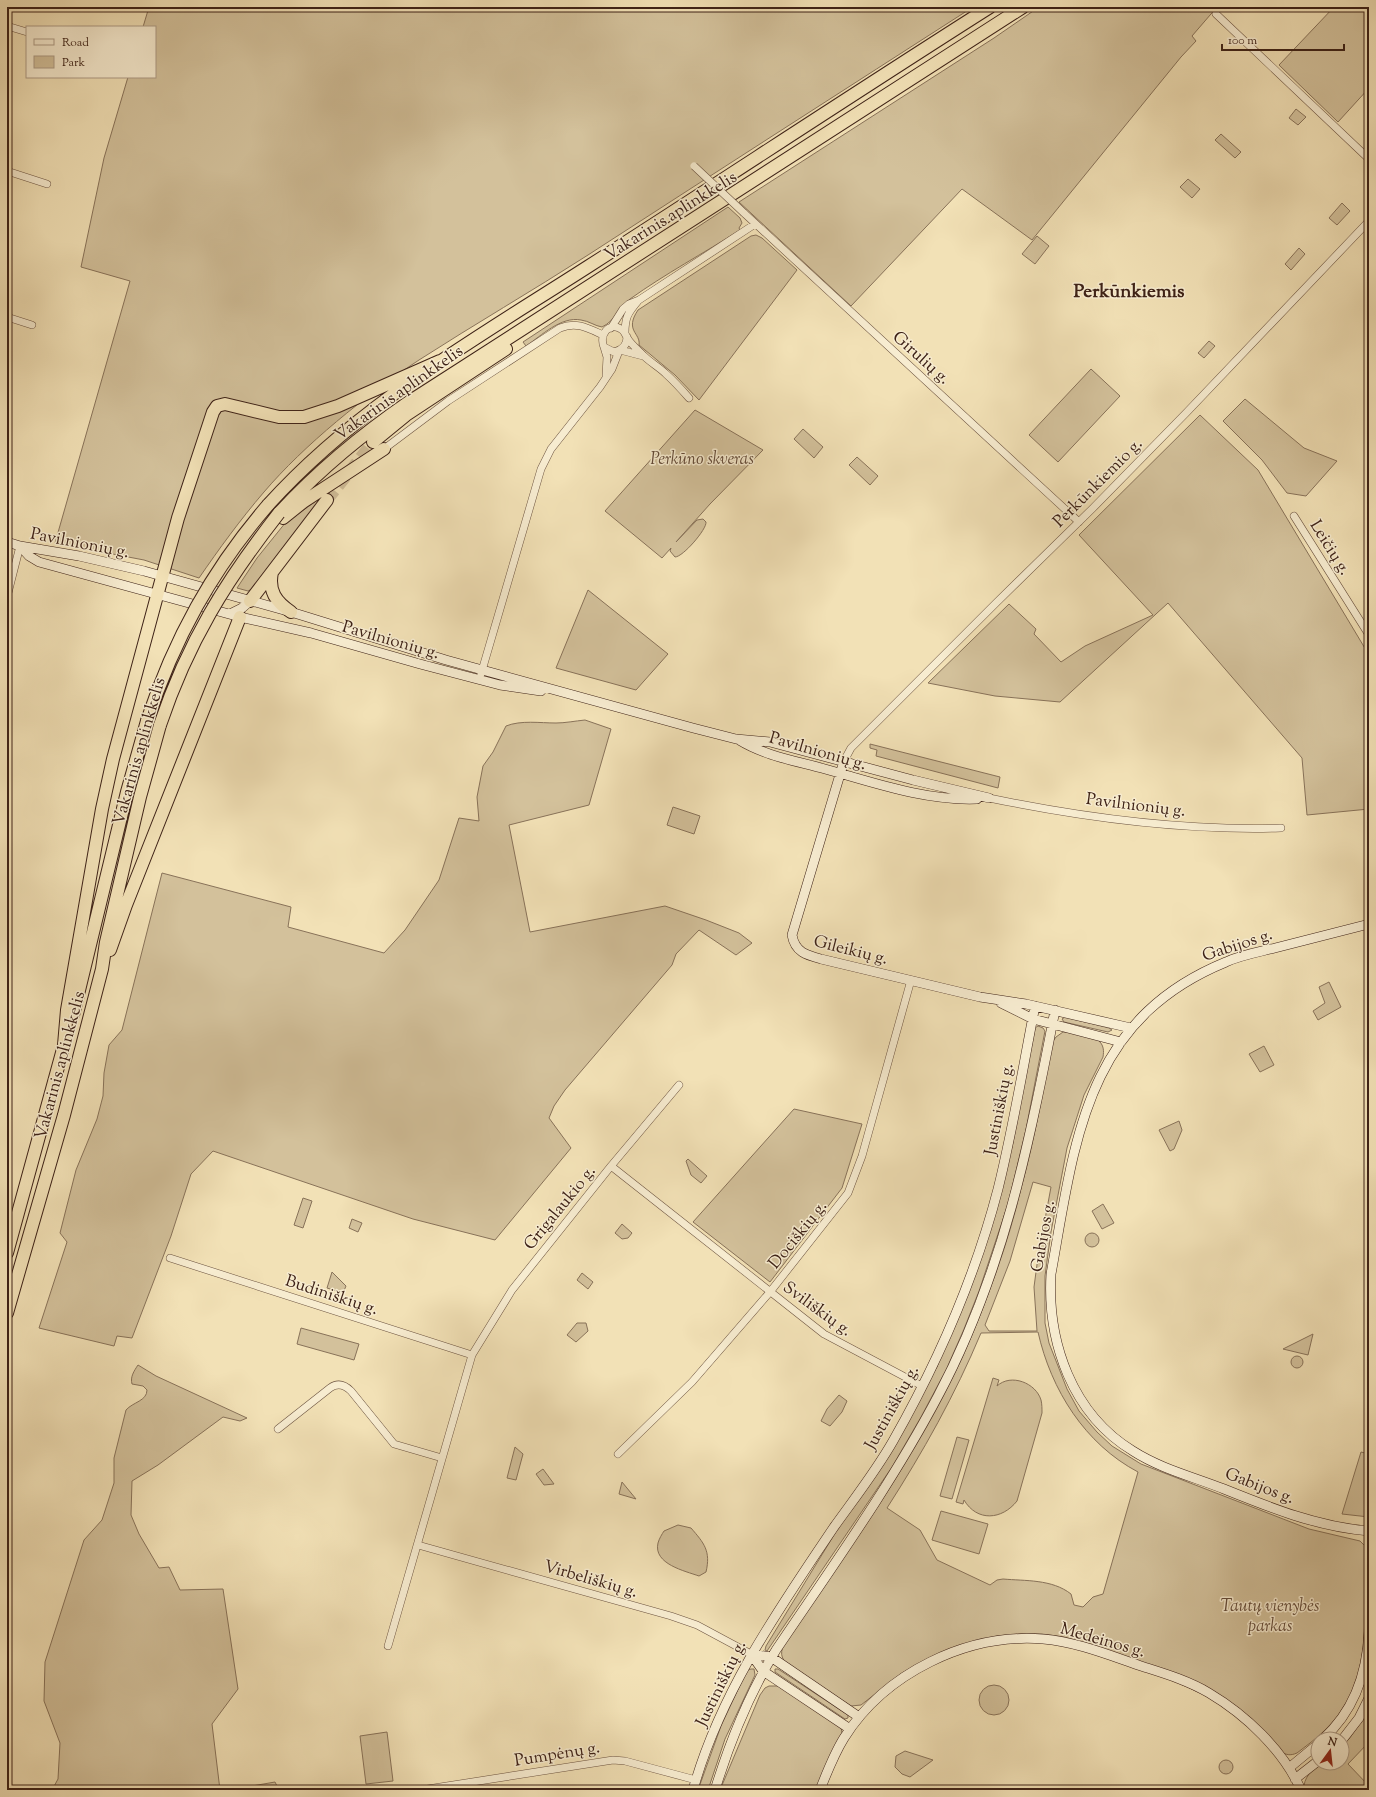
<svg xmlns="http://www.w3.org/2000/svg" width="1376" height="1797" viewBox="0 0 1376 1797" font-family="'Sorts Mill Goudy',serif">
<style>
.green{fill:#d3c19b;stroke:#887259;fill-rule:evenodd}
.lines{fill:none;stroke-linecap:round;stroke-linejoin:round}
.highway-tunnel{stroke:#cebb96;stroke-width:12;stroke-dasharray:12 6;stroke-linecap:butt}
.street-casing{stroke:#6b523f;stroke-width:8}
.secondary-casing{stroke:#3e2217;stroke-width:10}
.highway-casing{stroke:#3e2217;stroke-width:14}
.street{stroke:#f7ecd0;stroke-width:7}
.secondary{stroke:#f7ecd0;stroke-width:9}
.highway{stroke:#f2e1b6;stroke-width:12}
.street-bridge-casing{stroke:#6b523f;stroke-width:8;stroke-linecap:butt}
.highway-bridge-casing{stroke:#3e2217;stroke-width:14;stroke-linecap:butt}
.street-bridge{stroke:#f7ecd0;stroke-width:7}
.highway-bridge{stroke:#f2e1b6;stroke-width:12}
.labels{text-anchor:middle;stroke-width:3;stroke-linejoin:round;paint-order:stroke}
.street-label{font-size:17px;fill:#3e2217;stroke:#f7ecd0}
.park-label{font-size:17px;font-style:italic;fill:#634a38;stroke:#f7ecd0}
.quarter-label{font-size:19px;font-weight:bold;fill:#3e2217;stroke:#f7ecd0}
</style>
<rect width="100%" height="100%" fill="#f2e1b6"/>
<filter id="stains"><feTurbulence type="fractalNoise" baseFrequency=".005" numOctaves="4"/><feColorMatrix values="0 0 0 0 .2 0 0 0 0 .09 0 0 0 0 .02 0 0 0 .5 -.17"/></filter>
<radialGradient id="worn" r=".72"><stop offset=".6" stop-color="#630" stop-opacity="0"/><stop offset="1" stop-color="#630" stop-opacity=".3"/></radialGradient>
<!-- green -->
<path class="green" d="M149,7H973C844,90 716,172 588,255C532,291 475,324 419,360C366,395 304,445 264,492C240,520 219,549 199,578L144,560L55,543L130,281L81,267L104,158L128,77H155V27H143Z
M1039,7H1217L1192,36L1196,41L1181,57L1032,240L962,189L851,306L739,202L994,38Z
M1334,7H1369V88L1338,122L1279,65Z
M1296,109L1306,117L1298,125L1289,118Z
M1221,134L1241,152L1235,158L1215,140Z
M1188,179L1200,189L1192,198L1180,187Z
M1342,203L1350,211L1337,225L1329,218Z
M728,207L740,218L742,223L739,228L740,230C704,253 665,274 630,299C619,307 615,321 602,327C595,326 589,321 581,320C561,316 541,336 526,346L523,342Z
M756,235L762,238L797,270L699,400L675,375L639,345C641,333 624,331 638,310L751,236Z
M1037,236L1049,246L1035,264L1022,254Z
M1299,248L1305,254L1291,270L1285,264Z
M1209,341L1215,346L1204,358L1198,353Z
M1091,369L1120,396L1058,462L1029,435Z
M1245,399L1304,448L1337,461L1306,496L1287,493L1262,460L1223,421Z
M695,410L763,450L710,504L676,542L697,520L703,519L706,522C707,529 683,557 675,557L670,551L671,548L662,558L605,511Z
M1200,415L1258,470L1369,655V809L1307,815L1302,758L1168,603L1060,702L995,696L928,683L1009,604L1036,629L1034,634L1061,662L1085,646L1153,615L1079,535Z
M803,429L823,447L814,458L794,439Z
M857,457L878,476L870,485L849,465Z
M322,497L254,588L248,591L237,588L257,558L286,522Z
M588,590L668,654L636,690L556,668Z
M585,720L611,729L589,805L509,825L530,932L665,906L706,920L739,933L752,943L736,955L699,930L676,954L672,965L565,1090L554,1106L549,1118L571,1148L495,1240L413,1219L213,1151L191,1174L171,1236L132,1338L117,1336L114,1346L39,1328L67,1242L60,1233L76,1170L97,1119L103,1096L104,1073L109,1045L122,1030L162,873L291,907L288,927L384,953L405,930L439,880L459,818L479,821L477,797L483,766L493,752L506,726C521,720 540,723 556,723C565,723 575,721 585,720Z
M870,744L1000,777L998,788L876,756L877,750L870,748Z
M673,807L700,816L694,834L667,825Z
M1329,982L1341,1007L1318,1020L1313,1011L1325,1003L1319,987Z
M1065,1017L1109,1028L1112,1030L1108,1032L1064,1022L1062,1019Z
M1038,1026L1043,1028L1045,1031L1026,1129L1008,1204L979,1291L964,1329L946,1370L921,1417L892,1467L767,1651L765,1650L766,1646L937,1367L1012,1147L1035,1028Z
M1063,1032H1068L1098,1040C1104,1045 1104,1051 1103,1057L1084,1095L1067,1148L1051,1232L1045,1276V1323L1049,1343L1067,1389L1079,1411L1097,1432L1112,1446L1141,1464L1309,1529L1360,1541L1365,1546C1368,1564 1365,1583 1365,1601C1365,1650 1362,1694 1325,1730C1316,1739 1306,1746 1297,1753C1290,1756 1286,1755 1280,1751L1244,1713L1102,1648L1064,1637L1042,1634H1020L997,1636L959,1646L936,1655L902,1673L861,1705L851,1706L791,1667C782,1660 779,1655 784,1644C847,1551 916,1459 963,1356C987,1301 1008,1244 1022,1185C1035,1138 1043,1089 1053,1041L1056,1037ZM1033,1182L1051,1187L1038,1257L1034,1287L1037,1331H989L985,1325L1010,1261ZM1038,1332C1051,1390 1085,1444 1138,1472L1103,1594L1093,1597L1083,1607L1074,1605L1071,1594C1052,1579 1025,1581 1003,1579L997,1580L990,1585L937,1560L920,1530L887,1508C923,1452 955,1395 981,1333Z
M1264,1046L1274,1065L1260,1072L1249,1054Z
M794,1109L862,1124L842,1188L770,1282L693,1222Z
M1179,1121L1182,1130L1174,1149L1170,1151L1159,1130Z
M688,1159L707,1176L701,1183L691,1175L686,1161Z
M303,1198L312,1201L303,1228L294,1225Z
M1103,1204L1114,1223L1102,1229L1092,1211Z
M352,1219L362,1223L358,1232L349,1228Z
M622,1224L632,1233L628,1238L622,1239L615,1233Z
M1085 1240a7 7 0 1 1 14 0a7 7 0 1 1-14 0Z
M332,1272L346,1286L343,1293L327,1288Z
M582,1273L593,1282L588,1289L577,1280Z
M577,1323H586L588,1331L576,1342L567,1335Z
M301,1328L359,1344L354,1360L297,1344Z
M1313,1334L1308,1355L1283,1349Z
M1291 1362a6 6 0 1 1 12 0a6 6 0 1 1-12 0Z
M138,1365L156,1376L247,1418L240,1421L223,1417L158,1465L132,1481L131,1515L139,1534L159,1568L169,1567L180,1590L223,1589L238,1689L212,1724L220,1790H52L58,1779L60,1743L44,1701L45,1662L84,1540L102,1520L114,1483V1458L126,1410C133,1402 147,1401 147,1390L143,1386L132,1384C130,1377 134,1371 138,1365Z
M993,1378L999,1380L997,1386C1011,1373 1036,1383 1041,1400C1042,1404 1042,1409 1042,1413L1017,1501C1002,1520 977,1522 964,1500L963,1504L956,1502Z
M839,1395L847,1401L842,1412L830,1426L821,1421L827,1409Z
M957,1437L969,1440L952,1499L940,1496Z
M515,1447L523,1454L516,1480L507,1478Z
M1361,1452L1369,1454V1517L1342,1514Z
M543,1469L554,1484L544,1485L536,1474Z
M622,1482L636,1499L619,1494Z
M941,1511L988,1524L979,1554L932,1540Z
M678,1525L691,1528C704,1543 711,1551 706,1572L699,1576C685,1571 653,1564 658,1543C659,1539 662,1534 664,1531Z
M751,1669H754L755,1675L725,1739L708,1790H698L721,1726L747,1670Z
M775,1669H778L848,1715V1718L845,1719L775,1672Z
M979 1700a15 15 0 1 1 30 0a15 15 0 1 1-30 0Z
M769,1686H778L841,1727L842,1733L815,1790H720L760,1695L765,1688Z
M1369,1711V1742L1348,1764L1369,1786V1790H1304C1303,1777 1312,1771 1321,1763H1342V1745L1349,1739Z
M387,1732L393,1781L366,1784L360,1736Z
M905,1751L933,1760L910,1777L902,1774L895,1767L896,1756Z
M1219 1767a7 7 0 1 1 14 0a7 7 0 1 1-14 0Z
M275,1782L279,1790H229Z"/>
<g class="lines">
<!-- highway-tunnel -->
<path class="highway-tunnel" d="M327,500L373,442"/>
<defs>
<path id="street" d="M1216,14L1369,159
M7,26L27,32
M7,171L47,184
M744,213L1079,522
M7,317L32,325
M611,328L623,309L629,304L639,300L755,224
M625,333C625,317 628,313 638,301
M627,337C627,346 622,350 614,352L604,347C599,336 608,321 621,329C625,331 625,335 628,339C630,343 641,353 644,356C651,363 659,367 666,374C674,381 682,390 689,398
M604,347L607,357L606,376
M620,350L643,356
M384,449L448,401L560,328C576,321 588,328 603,335
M1294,516L1369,635
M7,597L20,546
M481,674L541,469L551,449L600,387L612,369L619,351
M844,761L851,748L996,603L1092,509L1187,412L1369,221
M989,798C1085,818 1183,831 1281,828
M611,1166L824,1334L922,1386
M170,1258L472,1355L388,1646
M472,1355L512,1290L611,1166L679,1085
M278,1429L330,1388C338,1382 345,1385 351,1391L394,1444L442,1458
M618,1454L692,1382L770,1292L848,1193L862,1156L911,980
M418,1545L671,1616L697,1625L751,1654
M421,1790L613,1760L625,1761L696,1780"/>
<path id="secondary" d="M7,542L20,546L79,556L144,571L291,612L446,660L693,728L736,739L770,742L913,780L989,798
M20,546L29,556L39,562L240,617L311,633L420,664L500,685L541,691
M230,614L242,608L250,601
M739,740C765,756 796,761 825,769C875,783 926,801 977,799
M844,761L792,935C795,952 806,955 821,959L980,997L1026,1004L1131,1028
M1369,924C1338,932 1306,940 1275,948C1259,952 1241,955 1226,962C1084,1020 1075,1142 1051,1274C1047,1342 1072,1414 1133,1451C1161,1469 1194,1477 1224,1489C1271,1508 1318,1527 1369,1531
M1001,1003L1033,1019L1121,1042
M751,1654L771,1657L859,1717
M751,1654L763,1671L850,1729
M1323,1739C1354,1711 1367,1673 1369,1632
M1342,1740L1359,1718L1369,1698
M1289,1768L1318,1744
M1295,1779L1318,1761
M693,1790C720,1693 778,1610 834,1527C854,1499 876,1471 893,1441C938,1362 975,1277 998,1189C1013,1129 1023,1067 1035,1006
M715,1790C730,1741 749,1694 776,1650C832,1567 891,1485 938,1396C1002,1276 1030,1143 1055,1010
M820,1790C827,1772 834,1754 844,1738C885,1673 967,1633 1043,1639C1078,1642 1111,1656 1144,1667C1166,1674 1189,1681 1209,1693C1246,1715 1283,1750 1301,1790"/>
<path id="highway" d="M373,442L406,415L506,349
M268,505C358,405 477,338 589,266C723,180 856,92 990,7
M279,513C318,471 361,435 409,402L1023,7
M283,518L303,502L384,449
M272,572C268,591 276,602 291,612
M250,601L327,500
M110,950L126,905L240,617
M73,1015L127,792L147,721
M64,1045L67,1010L102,809L113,759L178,518L213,412L217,406L225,404L279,417H304L338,406L440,361
M7,1253L66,1038
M7,1313L64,1115L102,969L106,942L140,797L160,725"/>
</defs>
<!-- street casing -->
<use href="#street" class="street-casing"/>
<!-- secondary casing -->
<use href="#secondary" class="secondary-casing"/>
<!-- highway casing -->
<use href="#highway" class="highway-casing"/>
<!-- street -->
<use href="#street" class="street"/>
<!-- secondary -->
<use href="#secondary" class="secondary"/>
<!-- highway -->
<use href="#highway" class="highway"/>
<defs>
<path id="street-bridge" d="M694,166L744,213"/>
<path id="highway-bridge" d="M147,721C174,639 212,570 268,505
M160,725C188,642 225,582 279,513"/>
</defs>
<!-- street-bridge casing -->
<use href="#street-bridge" class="street-bridge-casing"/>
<!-- highway-bridge casing -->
<use href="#highway-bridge" class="highway-bridge-casing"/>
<!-- street-bridge -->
<use href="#street-bridge" class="street-bridge"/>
<!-- highway-bridge -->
<use href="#highway-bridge" class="highway-bridge"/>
</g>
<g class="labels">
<!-- street labels -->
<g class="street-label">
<text transform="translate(670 215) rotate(-32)" y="6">Vakarinis aplinkkelis</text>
<text transform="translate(922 357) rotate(42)" y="6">Girulių g.</text>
<text transform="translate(398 392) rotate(-35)" y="6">Vakarinis aplinkkelis</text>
<text transform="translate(1097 482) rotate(-45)" y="6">Perkūnkiemio g.</text>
<text transform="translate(80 542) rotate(11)" y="6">Pavilnionių g.</text>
<text transform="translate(1331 547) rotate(58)" y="6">Leičių g.</text>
<text transform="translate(391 639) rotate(16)" y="6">Pavilnionių g.</text>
<text transform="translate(818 750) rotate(16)" y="6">Pavilnionių g.</text>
<text transform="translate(138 751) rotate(-74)" y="6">Vakarinis aplinkkelis</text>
<text transform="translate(1136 804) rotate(7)" y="6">Pavilnionių g.</text>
<text transform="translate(1237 944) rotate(-18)" y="6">Gabijos g.</text>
<text transform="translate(851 949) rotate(14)" y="6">Gileikių g.</text>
<text transform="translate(59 1065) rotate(-75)" y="6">Vakarinis aplinkkelis</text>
<text transform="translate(998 1109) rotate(-79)" y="6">Justiniškių g.</text>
<text transform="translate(559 1207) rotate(-51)" y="6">Grigalaukio g.</text>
<text transform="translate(797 1234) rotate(-51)" y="6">Dociškių g.</text>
<text transform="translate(1042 1236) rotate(-80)" y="6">Gabijos g.</text>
<text transform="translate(332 1294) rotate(18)" y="6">Budiniškių g.</text>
<text transform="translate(818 1308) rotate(36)" y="6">Sviliškių g.</text>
<text transform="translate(891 1407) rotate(-61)" y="6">Justiniškių g.</text>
<text transform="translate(1260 1485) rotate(21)" y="6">Gabijos g.</text>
<text transform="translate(591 1578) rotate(16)" y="6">Virbeliškių g.</text>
<text transform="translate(1103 1639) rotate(16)" y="6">Medeinos g.</text>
<text transform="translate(720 1683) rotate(-64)" y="6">Justiniškių g.</text>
<text transform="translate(557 1753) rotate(-9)" y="6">Pumpėnų g.</text>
</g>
<!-- park labels -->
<g class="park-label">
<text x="702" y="464">Perkūno skveras</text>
<text x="1270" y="1611">Tautų vienybės<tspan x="1270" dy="20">parkas</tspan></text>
</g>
<!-- quarter labels -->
<g class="quarter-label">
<text x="1129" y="297">Perkūnkiemis</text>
</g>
</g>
<!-- margin -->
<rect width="1376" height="1797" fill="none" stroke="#f2e1b6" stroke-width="24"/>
<rect x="8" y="8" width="1360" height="1781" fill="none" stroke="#3e2217" stroke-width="2"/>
<rect x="12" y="12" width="1352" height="1773" fill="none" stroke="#3e2217"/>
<!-- legend -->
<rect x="26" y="26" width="130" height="52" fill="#f7ecd0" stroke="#ad9b86"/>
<rect x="34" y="39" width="20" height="6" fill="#f7ecd0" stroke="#ad9b86"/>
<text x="62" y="46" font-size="12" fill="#3e2217">Road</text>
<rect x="34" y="56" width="20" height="12" fill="#d3c19b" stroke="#ad9b86"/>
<text x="62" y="66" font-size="12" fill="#3e2217">Park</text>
<!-- north arrow -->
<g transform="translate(1330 1751) rotate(15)"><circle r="19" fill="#f7ecd0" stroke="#ad9b86"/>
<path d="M0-3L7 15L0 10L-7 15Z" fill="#8f2418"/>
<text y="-6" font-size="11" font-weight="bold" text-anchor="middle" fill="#3e2217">N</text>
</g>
<!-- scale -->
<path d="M1222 44v6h122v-6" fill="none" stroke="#3e2217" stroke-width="2"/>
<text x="1228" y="44" font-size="12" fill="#3e2217" stroke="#f7ecd0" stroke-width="3" paint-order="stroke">100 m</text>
<rect width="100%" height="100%" filter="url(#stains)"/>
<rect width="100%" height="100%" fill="url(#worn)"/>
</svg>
